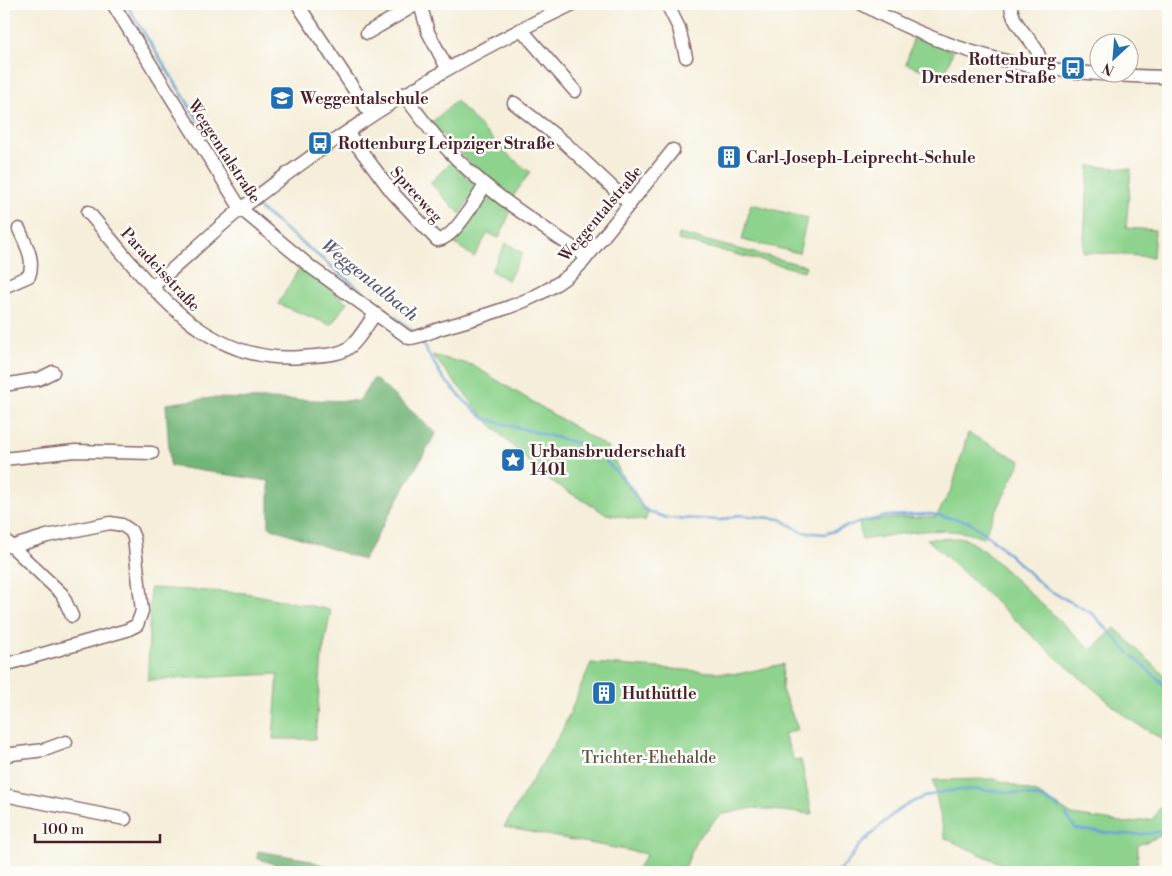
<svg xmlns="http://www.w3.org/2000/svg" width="1172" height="876" viewBox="0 0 1172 876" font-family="'Libre Bodoni',serif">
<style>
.green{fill:#8dd38d;stroke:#6c795c}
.forest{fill:#72b578;stroke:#5e6a52}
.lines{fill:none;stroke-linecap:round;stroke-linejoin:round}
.stream{stroke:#67a3d7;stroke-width:2.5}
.minor-casing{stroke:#866768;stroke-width:15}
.minor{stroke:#fff;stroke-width:12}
.labels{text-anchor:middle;stroke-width:5;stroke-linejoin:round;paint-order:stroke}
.poi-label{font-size:16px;font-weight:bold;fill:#4a1f2b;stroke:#fdfcf7;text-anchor:start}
.street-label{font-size:16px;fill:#4a1f2b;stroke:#fdfcf7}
.park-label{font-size:16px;fill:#5e5548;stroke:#fdfcf7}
.water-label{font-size:18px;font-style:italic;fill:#575a78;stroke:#fdfcf7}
</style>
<rect width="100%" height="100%" fill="#fdfcf7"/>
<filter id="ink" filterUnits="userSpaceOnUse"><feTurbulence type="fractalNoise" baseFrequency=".02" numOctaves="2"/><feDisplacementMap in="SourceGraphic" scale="10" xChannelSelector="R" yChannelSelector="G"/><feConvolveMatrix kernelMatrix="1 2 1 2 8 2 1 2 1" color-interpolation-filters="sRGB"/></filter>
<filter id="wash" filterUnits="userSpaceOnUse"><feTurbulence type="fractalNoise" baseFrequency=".0096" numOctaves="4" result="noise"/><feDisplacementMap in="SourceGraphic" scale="20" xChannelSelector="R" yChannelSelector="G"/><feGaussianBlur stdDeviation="1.12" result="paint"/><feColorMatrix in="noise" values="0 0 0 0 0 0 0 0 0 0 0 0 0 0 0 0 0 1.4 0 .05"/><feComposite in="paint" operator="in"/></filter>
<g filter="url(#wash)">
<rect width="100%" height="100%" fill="#f5eeda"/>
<!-- green -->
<path class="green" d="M914,36L953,51L944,77L906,64Z
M456,101L507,154L530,172L512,198L482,176L431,123Z
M451,162L476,186L475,191L460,214L430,183Z
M1089,166L1131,169L1126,228L1155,230L1153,257L1083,252Z
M484,198H493L511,211L499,238L488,233L474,257L451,241Z
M751,204L807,218L799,253L742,240Z
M679,234L806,266L804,271L678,240Z
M506,243L523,253L508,280L491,271Z
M300,267L347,302L331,325L278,304Z
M432,355L472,365L607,447L630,490L648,513L645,521L606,514L545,478L491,425Z
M968,433L1021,461L983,538C945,523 901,534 862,540L859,523L895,518L936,517L952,488Z
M964,538L985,551L1091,650L1115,628L1168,679V743L1129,719L1050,652L927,539Z
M150,588L246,593L331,610L322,656L315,739H273L278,674L148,680Z
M591,663L738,674L783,664L782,690L798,729L784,734L794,761L801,760L812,814L752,808L720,815L696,840L685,868L694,872H635L647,854L504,827L562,731Z
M995,779L1039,794L1072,815L1127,823L1153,819L1168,795V833L1138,845L1137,872H1019L945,838L933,780Z"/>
<!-- forest -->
<path class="forest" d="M374,378L436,433L363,560L269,527V481L170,466L166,404L211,398L359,401Z
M258,851L305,859L343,872H296L257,858Z"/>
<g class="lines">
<!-- stream -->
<path class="stream" d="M126,4L244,193
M256,206L415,333
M420,340L443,378L466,402L485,419L577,443L602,457L632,489L642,507L650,512L667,518L700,519L722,520L738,515L781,519L801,532L825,534L857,523L888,516L931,514L970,522L996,542L1045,588L1093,614L1129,653
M1133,656L1168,688
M1066,815L1076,829C1109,833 1136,838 1168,830
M835,872C848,866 851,855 860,845C869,837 882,823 891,816C926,787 971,786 1014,793C1032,796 1045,797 1060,808"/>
</g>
</g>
<g filter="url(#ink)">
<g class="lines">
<defs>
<path id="minor" d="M113,4L241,209L312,268L409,338C419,338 432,331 442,328C489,314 548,300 583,262L673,150
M420,4L428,32L447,68
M667,4L679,28L686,57
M862,4C968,63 1049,75 1168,77
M1011,4C1011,31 1044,42 1040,69
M300,8L371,115
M521,29L575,91
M367,33L417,4
M403,94C422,119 440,144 463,165C500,201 545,228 587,257
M514,103L565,143L630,204
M347,132L392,192L437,240C454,240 476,199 485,185
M88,212C146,279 201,366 302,357C351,353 347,355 375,314
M153,286C183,261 211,233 241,209C344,128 455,59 573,4
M4,287L29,276C35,259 26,245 19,229
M4,385L39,379L53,372
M4,459L75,451L152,453
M4,539L62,594L72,616
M4,665L127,630L137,625L142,611L134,538L131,531L122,525L110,523L47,536L11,547
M4,755L44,750L66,742
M4,795L125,819"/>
</defs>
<!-- minor casing -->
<use href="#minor" class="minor-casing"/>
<!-- minor -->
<use href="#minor" class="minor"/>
</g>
</g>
<!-- icons -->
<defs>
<symbol id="bus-square" viewBox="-11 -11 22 22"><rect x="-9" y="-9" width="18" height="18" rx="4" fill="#1f6fb2" stroke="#fdfcf7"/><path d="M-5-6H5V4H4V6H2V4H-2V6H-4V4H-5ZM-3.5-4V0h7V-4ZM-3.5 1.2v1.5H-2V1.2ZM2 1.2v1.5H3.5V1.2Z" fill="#fff"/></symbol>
<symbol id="school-square" viewBox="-11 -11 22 22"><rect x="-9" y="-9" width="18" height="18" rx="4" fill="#1f6fb2" stroke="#fdfcf7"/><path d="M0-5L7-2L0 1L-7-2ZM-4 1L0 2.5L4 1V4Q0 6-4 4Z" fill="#fff"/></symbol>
<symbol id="building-square" viewBox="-11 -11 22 22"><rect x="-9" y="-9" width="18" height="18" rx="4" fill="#1f6fb2" stroke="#fdfcf7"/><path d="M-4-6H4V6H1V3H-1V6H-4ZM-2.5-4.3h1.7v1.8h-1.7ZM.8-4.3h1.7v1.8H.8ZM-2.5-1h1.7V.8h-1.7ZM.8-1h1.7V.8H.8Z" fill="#fff"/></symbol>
<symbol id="sight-square" viewBox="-11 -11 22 22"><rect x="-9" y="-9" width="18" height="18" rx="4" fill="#1f6fb2" stroke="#fdfcf7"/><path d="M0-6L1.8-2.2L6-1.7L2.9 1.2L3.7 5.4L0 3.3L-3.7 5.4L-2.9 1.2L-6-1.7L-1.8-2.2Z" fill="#fff"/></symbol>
</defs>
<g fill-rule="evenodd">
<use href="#bus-square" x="1059" y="54" width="28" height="28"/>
<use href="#school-square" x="268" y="84" width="28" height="28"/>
<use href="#bus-square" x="306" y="129" width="28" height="28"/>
<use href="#building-square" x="715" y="143" width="28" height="28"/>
<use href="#sight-square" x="499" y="446" width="28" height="28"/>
<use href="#building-square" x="590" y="679" width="28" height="28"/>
</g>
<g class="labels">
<!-- poi labels -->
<g class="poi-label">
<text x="1056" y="65" text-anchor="end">Rottenburg<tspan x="1056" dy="18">Dresdener Straße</tspan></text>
<text x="300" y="104">Weggentalschule</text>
<text x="338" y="149">Rottenburg Leipziger Straße</text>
<text x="746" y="163">Carl-Joseph-Leiprecht-Schule</text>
<text x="530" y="457">Urbansbruderschaft<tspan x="530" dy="18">1401</tspan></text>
<text x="622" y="699">Huthüttle</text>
</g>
<!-- street labels -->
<g class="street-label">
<text transform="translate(225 151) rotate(57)" y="6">Weggentalstraße</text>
<text transform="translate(417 194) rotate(48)" y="6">Spreeweg</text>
<text transform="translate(600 213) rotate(-50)" y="6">Weggentalstraße</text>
<text transform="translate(161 269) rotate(47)" y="6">Paradeisstraße</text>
</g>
<!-- park labels -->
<g class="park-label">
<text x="649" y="763">Trichter-Ehehalde</text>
</g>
<!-- water labels -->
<g class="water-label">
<text transform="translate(370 280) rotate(39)" y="6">Weggentalbach</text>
</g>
</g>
<!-- margin -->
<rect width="1172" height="876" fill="none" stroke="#fdfcf7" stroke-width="20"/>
<!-- north arrow -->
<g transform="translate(1114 58) rotate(206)"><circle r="24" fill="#fdfcf7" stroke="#b5a4a5"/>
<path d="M0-4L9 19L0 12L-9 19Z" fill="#1f6fb2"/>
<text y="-8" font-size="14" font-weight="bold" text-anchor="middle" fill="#4a1f2b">N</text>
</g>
<!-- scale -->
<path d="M35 834v8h125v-8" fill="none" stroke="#4a1f2b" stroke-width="2.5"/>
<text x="42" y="834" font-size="15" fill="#4a1f2b" stroke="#fdfcf7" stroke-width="4" paint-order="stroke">100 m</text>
</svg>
